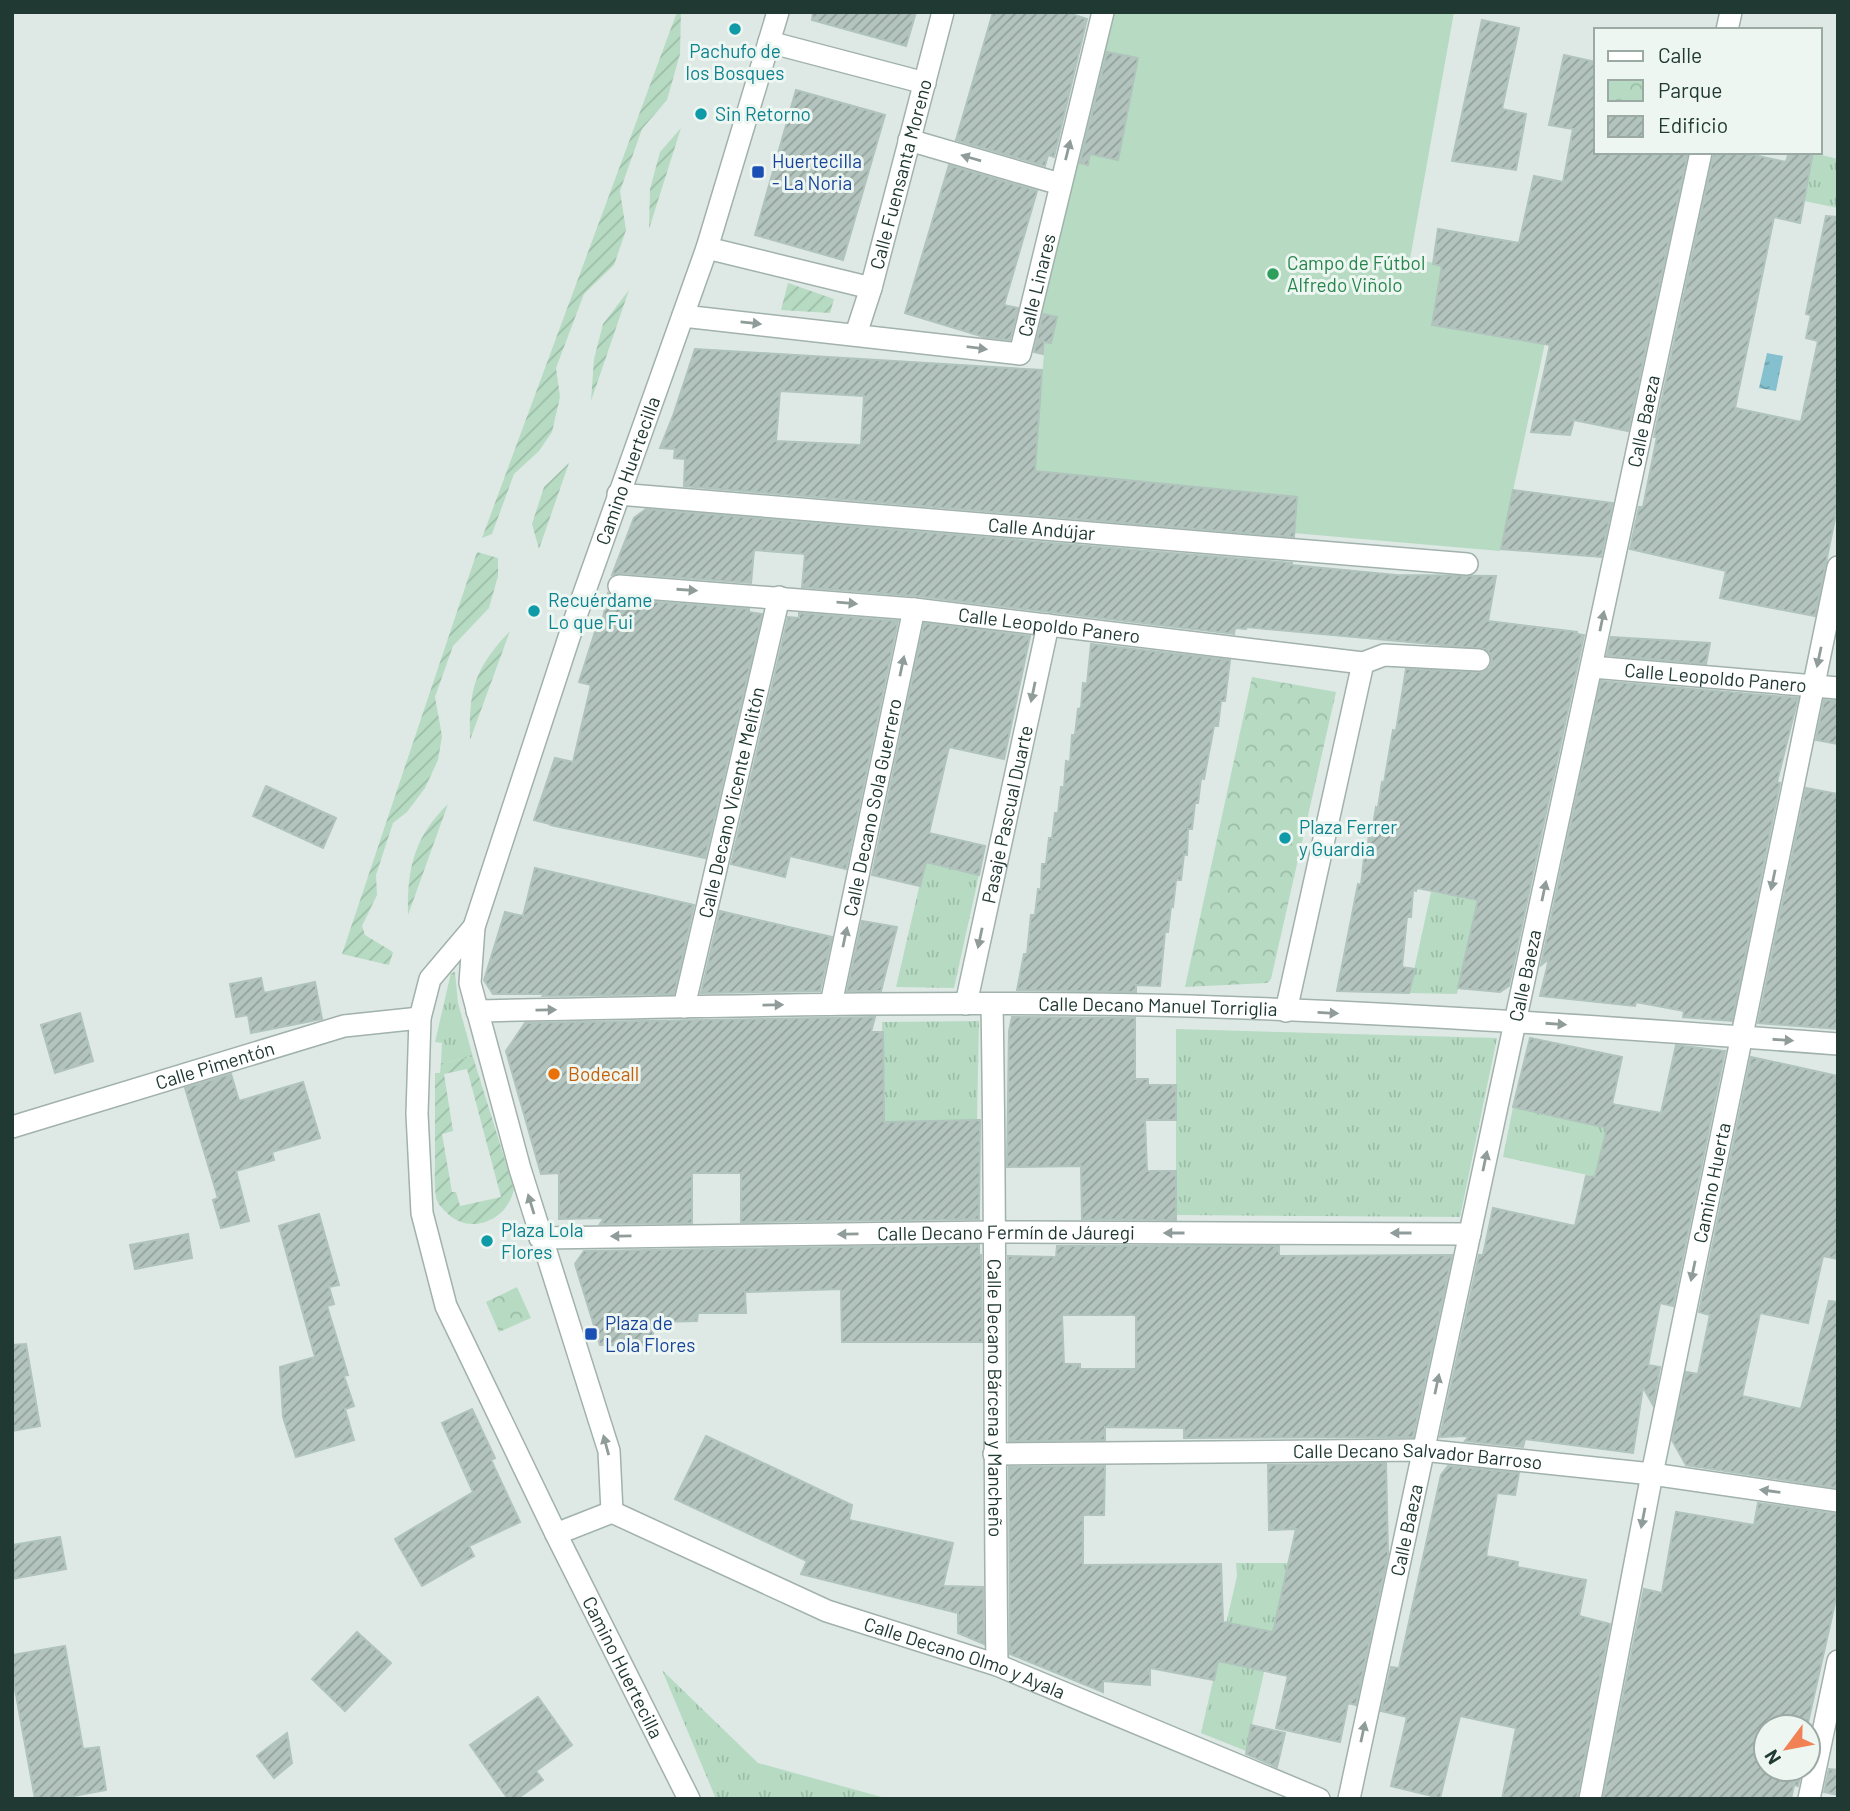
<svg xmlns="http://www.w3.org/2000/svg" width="1850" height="1811" viewBox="0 0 1850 1811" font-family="Barlow,sans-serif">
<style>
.grass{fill:url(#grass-tufts)}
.park{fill:url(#park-crowns)}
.garden{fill:url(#garden-furrows);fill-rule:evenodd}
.pitch{fill:#b6dbc2}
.water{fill:url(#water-ripples)}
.building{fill:url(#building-hatch);stroke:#b0c3bc;stroke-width:2;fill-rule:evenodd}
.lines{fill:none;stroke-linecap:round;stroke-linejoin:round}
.minor-casing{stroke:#a1b1ac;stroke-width:24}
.minor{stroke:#fff;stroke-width:21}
.oneway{fill:#909c99}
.culture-dot{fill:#0f9aa8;stroke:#eef6f2;stroke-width:2.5}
.transit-dot{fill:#1a4fb4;stroke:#eef6f2;stroke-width:2.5}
.leisure-dot{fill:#2e9e5b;stroke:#eef6f2;stroke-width:2.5}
.food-dot{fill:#e8710a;stroke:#eef6f2;stroke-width:2.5}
.labels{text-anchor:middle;stroke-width:6;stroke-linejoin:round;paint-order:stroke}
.culture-label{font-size:19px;fill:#0d838f;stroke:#eef6f2;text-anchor:start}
.transit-label{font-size:19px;fill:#164399;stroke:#eef6f2;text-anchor:start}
.street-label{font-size:19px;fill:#203933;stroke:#eef6f2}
.leisure-label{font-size:19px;fill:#27864d;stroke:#eef6f2;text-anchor:start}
.food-label{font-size:19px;fill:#c56008;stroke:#eef6f2;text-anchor:start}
</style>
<defs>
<pattern id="grass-tufts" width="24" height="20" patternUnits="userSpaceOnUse" patternTransform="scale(1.75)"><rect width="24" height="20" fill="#b6dbc2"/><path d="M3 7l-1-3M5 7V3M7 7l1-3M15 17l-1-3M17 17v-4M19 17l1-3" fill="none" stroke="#9cbda7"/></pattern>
<pattern id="park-crowns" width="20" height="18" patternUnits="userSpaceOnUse" patternTransform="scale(1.75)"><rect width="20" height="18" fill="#b6dbc2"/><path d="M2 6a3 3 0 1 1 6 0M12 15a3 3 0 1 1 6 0" fill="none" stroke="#9cbda7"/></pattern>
<pattern id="garden-furrows" width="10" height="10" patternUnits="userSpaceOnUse" patternTransform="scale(1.75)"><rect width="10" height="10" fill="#b6dbc2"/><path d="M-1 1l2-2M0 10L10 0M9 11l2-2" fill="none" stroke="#9cbda7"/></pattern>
<pattern id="water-ripples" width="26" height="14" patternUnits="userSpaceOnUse" patternTransform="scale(1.75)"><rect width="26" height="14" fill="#85c0cf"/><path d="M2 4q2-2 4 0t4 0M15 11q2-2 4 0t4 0" fill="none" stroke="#6c9da9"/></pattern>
<pattern id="building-hatch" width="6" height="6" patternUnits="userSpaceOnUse" patternTransform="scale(1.75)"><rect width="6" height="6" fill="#b3c4be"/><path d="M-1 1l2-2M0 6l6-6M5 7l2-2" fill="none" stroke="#91a09b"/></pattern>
</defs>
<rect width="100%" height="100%" fill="#dee9e5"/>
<!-- grass -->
<path class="grass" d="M1813,153L1838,159V208L1804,201Z
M925,862L979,875L954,988L896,987Z
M1431,892L1478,900L1457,994L1409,993Z
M455,972L458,1003L473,1057L441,1063L442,1043L435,1042L450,977L451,973Z
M979,1021L977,1120L884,1122L882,1022Z
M1176,1029L1497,1038L1460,1217L1176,1215Z
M1513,1107L1607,1128L1597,1177L1503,1157Z
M1236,1563H1289L1246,1751L1201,1733L1237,1576Z
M662,1670L758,1763L889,1799H716Z"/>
<!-- park -->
<path class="park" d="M1252,677L1336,692L1271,979L1267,983L1185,987Z
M517,1287L531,1318L499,1332L486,1302Z"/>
<!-- garden -->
<path class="garden" d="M677,12H681L680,54L667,100L642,129L620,191L626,230L614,265L584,294L556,368L560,397L552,432L539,451L514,474L492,534L482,538Z
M681,128L649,229L650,189L660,152Z
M788,283L834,299L830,313L781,310Z
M629,290L591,401L594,359L603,324Z
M569,463L539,549L532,524L544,487Z
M477,552L498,558V576L489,608L453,646L435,697L442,736L438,760L425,788L407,812L393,823L376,875L377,895L362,926L365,935L393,952L389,965L342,954Z
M510,631L470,740C469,689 474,669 510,631Z
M448,804L408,915C407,869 414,837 448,804Z
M473,1057L514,1189C508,1219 472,1236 448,1214C443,1209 437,1204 436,1197C434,1183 435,1168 435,1154C435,1127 435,1100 435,1073H440L441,1063ZM467,1069L501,1197L460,1206L456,1192H452L442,1134L453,1131L444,1074Z"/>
<!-- pitch -->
<path class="pitch" d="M1112,12H1454L1410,259L1558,283L1500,551L1031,510L1045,342L1051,343L1057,318L1041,314Z"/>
<!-- water -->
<path class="water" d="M1767,353L1783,356L1776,391L1759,388Z"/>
<!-- building -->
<path class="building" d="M813,12H916L906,46L812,20Z
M993,12H1065L1087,19L1054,157L1048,155L1045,166L956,140Z
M1482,20L1519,28L1502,109L1526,114L1516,170L1452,161Z
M1107,52L1138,58L1118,160L1090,154L1088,165L1080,163Z
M1564,55L1596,62V152H1688L1628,431L1574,420L1570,435L1531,432L1550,345L1432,325L1442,266L1433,264L1438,229L1519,243L1534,176L1563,182L1573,129L1549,125Z
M796,90L885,115L843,260L755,235Z
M1714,152H1740L1786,162L1789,152H1813L1800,223L1774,217L1735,408L1801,422L1818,341L1806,338L1811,315L1806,314L1826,216L1838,217V504L1815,616L1720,598L1726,571L1630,549L1639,507H1643L1657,437H1654Z
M949,165L1037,191L1004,305L1018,308L1010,340L984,337L905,313Z
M1043,314L1057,317L1051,343L1044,342L1043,354L1034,352Z
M695,349L1042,370L1035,471L1297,497L1294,537L684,486L685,459L674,458L675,449L660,448L673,416ZM780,391L864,396L861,445L776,441Z
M1513,490L1613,503L1601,557L1501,549Z
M646,509L1292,563V565L1396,575L1496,576L1488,621L1577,632V634L1584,635L1509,986L1500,992L1458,988L1478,900L1417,888L1416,891L1413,890L1411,917H1407L1402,967L1415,969L1409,993L1337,991L1358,884L1361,885L1364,858L1367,859L1369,832H1372L1376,807L1378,808L1382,782L1384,783L1393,730L1396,731L1406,669L1484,672L1490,668L1492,661L1491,655L1486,649L1246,627V629L1235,628L1234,634L916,596L802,587L805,554L754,550L751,583L620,573L612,575L634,518Z
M608,593L618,599L749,609V612L762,614L705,858L550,825V824L534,820L555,758L573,762L591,685L579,682L595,632L600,633Z
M799,613L898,621L846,869L790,856L785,877L731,864L788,617L799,618Z
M924,623L1030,636L1004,759L949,747L929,833L985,846L979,875L926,862L920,886L872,875Z
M1611,637L1710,643L1706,664L1607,655Z
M1091,644L1230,660L1225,701H1221L1218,726H1214L1204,779L1201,778L1198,803H1195L1192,829H1188L1187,855L1184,854L1181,880H1176L1173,907L1171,906L1168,932H1165L1160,986L1136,985V992L1017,990L1024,954H1027L1031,915H1035L1038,889L1041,890L1042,864H1046L1049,838H1052L1055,813H1058L1061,787H1064L1066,761L1070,762L1072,735H1075L1078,709L1081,708L1083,683L1087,684Z
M1601,681L1798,698L1777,782L1780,783L1732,1021L1683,1017L1684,1011L1636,1002L1635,1006L1540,996L1549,959L1541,965Z
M1824,700L1838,701V744L1816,740Z
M266,786L336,818L323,848L253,816Z
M1806,788L1838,794V1029L1758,1023Z
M535,868L694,905L674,994L543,996L545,994H493L484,980L505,912L523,916Z
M720,911L832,937L820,991L701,993Z
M862,921L897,927L881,991H847Z
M261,978L264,993L315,982L322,1019L251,1033L248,1015L236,1017L230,984Z
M80,1013L93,1061L55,1073L41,1025Z
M875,1017L871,1032H883L884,1122L980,1120L979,1219L741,1222V1173H692V1223L600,1224L604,1218L559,1219V1173L541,1174L506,1051L525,1023Z
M1012,1017L1135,1018V1079H1148V1085H1176V1120H1145L1147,1171H1176V1220L1082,1219L1081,1166L1007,1167L1009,1031Z
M1530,1038L1622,1057L1612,1104L1661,1113L1676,1045L1725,1051L1673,1306L1660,1303L1648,1365L1660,1367L1653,1405L1643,1387L1633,1453L1525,1439L1523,1447L1465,1441L1469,1436L1440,1437L1479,1255H1483L1493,1208L1575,1226L1586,1176L1595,1177L1607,1128L1513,1107Z
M1751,1057L1838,1076V1259L1823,1256L1808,1323L1760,1313L1742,1396L1801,1409L1829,1301L1838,1302V1488L1686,1465L1672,1440L1686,1372L1698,1374L1710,1315L1699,1312Z
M231,1074L239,1101L303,1082L320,1138L272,1152L274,1160L236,1171L249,1221L221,1228L213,1200L218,1198L185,1088Z
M319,1214L339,1285L329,1287L334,1304L327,1306L348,1375L344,1376L354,1406L345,1409L354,1440L296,1457L283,1417L280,1367L315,1357L279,1226Z
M188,1234L192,1258L135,1269L130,1245Z
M979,1245V1255H981L982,1342H842L841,1289L745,1292L746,1313H698L697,1321L653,1322V1345H600L575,1264L584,1251Z
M1057,1246H1279V1256L1452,1255L1413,1437L1184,1438V1428L1105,1427V1440L1009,1441L1008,1256L1056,1257ZM1062,1315H1136V1369H1080V1364H1064Z
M26,1344L40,1426L12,1431V1345Z
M472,1409L495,1458L491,1460L520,1522L469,1546L474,1556L422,1586L395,1539L473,1492L442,1423Z
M706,1436L852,1505L849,1520L953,1543L943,1586L983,1587L984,1644L958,1633V1613L801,1574L807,1561L675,1499Z
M1386,1463L1388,1554L1356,1705L1348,1703L1340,1742L1276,1728L1288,1676L1218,1661L1214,1680L1150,1668V1685L1103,1681V1692L1010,1654L1009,1467L1105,1466L1104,1515H1083V1565L1221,1564L1223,1622L1273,1632L1296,1529L1269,1530L1268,1465Z
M1448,1466L1519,1473L1515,1495L1497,1493L1486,1556L1518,1562L1517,1567L1586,1580L1579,1616L1610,1624L1577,1799H1502L1516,1728L1460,1716L1440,1798L1391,1786L1407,1717L1381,1711L1391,1667L1399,1668L1441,1475Z
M1758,1503L1838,1514V1590L1807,1727H1766V1769H1802L1798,1786L1794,1785L1791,1799H1603L1644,1589L1662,1593L1676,1512L1754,1525Z
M60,1537L66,1569L12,1579V1545Z
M357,1632L391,1663L345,1711L312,1679Z
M65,1646L83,1749L99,1747L106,1790L58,1799H35L12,1673V1655Z
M538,1697L572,1745L536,1771L543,1780L517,1799H508L470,1745Z
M1251,1725L1285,1733L1277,1767L1246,1754Z
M287,1733L292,1763L274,1778L257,1756Z
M1829,1769L1838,1770V1795L1824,1792Z"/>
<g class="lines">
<defs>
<g id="minor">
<path d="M1727,30L1731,12"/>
<path d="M769,42L925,83"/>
<path d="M909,140L1060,184"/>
<path d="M707,248L871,288"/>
<path id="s1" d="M683,316L1020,354L1103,12"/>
<path id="s2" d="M856,334L871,288L943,12"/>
<path id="s3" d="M618,494L1467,564"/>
<path id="s4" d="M619,586L914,609L1363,663L1384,655L1479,660"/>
<path id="s5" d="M1592,667L1838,688"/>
<path id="s6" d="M474,927L430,979L420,1018L417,1114L422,1213L446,1306L556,1534L689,1799"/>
<path id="s7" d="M831,1004L914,609"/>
<path id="s8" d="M966,1004L1048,625"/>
<path id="s9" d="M992,1004C996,1224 994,1445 997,1665"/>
<path id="s10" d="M684,1007L779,597"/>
<path id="s11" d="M477,1011C715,1006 952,1000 1189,1006C1406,1013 1622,1028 1838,1044"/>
<path d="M1286,1011L1363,663"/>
<path id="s12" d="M12,1127L344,1026L420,1018"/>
<path id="s13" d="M540,1238L996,1232L1470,1234"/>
<path id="s14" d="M994,1454L1422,1450L1652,1474L1838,1501"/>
<path id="s15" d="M612,1512L609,1451L520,1169L470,983L474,927L577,613L707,248L778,12"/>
<path id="s16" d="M612,1512L827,1611L997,1665L1319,1799"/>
<path d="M556,1534L612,1512"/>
<path id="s17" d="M1349,1799L1701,152"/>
<path id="s18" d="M1590,1799L1652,1474L1838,567"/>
<path d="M1809,1799L1838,1661"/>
</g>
</defs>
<!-- minor casing -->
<use href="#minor" class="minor-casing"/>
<!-- minor -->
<use href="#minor" class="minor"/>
</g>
<!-- one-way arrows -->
<defs><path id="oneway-solid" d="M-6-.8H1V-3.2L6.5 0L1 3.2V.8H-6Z" transform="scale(1.75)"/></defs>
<g class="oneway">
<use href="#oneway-solid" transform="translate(1068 150) rotate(-76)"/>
<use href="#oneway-solid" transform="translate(971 158) rotate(-164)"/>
<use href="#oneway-solid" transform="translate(751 323) rotate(6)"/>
<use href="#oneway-solid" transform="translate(977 348) rotate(7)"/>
<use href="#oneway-solid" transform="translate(687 590) rotate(4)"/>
<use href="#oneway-solid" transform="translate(847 603) rotate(5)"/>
<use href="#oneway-solid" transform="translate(1602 621) rotate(-78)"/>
<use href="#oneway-solid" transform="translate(1819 657) rotate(102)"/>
<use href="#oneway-solid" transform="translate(902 666) rotate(-78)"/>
<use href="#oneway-solid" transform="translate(1033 692) rotate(102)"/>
<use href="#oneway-solid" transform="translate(1773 880) rotate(102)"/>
<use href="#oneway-solid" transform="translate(1544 891) rotate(-78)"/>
<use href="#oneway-solid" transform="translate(845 937) rotate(-78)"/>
<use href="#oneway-solid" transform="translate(980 938) rotate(102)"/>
<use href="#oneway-solid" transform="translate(773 1005) rotate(-1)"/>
<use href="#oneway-solid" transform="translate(546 1010) rotate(-1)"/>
<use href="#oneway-solid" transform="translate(1328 1013) rotate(3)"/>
<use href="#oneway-solid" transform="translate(1556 1024) rotate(4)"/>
<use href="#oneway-solid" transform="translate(1783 1040) rotate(4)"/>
<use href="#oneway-solid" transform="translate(1485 1161) rotate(-78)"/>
<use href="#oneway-solid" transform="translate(531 1204) rotate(-107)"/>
<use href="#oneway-solid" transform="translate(1174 1233) rotate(-180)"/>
<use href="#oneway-solid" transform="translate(1401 1233) rotate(-180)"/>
<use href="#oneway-solid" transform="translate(848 1234) rotate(179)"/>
<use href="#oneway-solid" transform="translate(621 1236) rotate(179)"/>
<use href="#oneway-solid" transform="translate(1693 1271) rotate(102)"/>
<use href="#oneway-solid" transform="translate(1437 1384) rotate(-78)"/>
<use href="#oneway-solid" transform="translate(606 1445) rotate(-105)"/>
<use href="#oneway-solid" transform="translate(1770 1491) rotate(-172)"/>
<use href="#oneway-solid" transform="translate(1643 1518) rotate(101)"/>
<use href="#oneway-solid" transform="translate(1363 1732) rotate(-78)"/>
</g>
<!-- markers -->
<g class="culture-dot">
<circle cx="735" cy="29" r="7"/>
<circle cx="701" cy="114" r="7"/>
<circle cx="534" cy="611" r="7"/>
<circle cx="1285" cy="838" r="7"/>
<circle cx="487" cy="1241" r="7"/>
</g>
<g class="transit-dot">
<rect x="751" y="165" width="14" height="14" rx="3.5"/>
<rect x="584" y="1327" width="14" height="14" rx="3.5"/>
</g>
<circle class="leisure-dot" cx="1273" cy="274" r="7"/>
<circle class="food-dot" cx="554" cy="1074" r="7"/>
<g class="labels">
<!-- culture labels -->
<g class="culture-label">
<text x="735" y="58" text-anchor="middle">Pachufo de<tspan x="735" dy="22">los Bosques</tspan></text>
<text x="715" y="121">Sin Retorno</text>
<text x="548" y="607">Recuérdame<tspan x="548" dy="22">Lo que Fui</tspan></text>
<text x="1299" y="834">Plaza Ferrer<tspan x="1299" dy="22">y Guardia</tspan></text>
<text x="501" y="1237">Plaza Lola<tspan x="501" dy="22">Flores</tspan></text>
</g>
<!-- transit labels -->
<g class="transit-label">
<text x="772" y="168">Huertecilla<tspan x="772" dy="22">- La Noria</tspan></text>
<text x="605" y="1330">Plaza de<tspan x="605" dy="22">Lola Flores</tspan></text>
</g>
<!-- street labels -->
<g class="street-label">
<text dy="7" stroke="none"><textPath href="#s2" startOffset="166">Calle Fuensanta Moreno</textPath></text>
<text dy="7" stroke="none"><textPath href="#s1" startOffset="410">Calle Linares</textPath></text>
<text dy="7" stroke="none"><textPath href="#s17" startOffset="1409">Calle Baeza</textPath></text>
<text dy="7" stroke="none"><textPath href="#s15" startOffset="1087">Camino Huertecilla</textPath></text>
<text dy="7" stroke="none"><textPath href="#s3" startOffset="425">Calle Andújar</textPath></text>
<text dy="7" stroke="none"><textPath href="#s4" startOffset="432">Calle Leopoldo Panero</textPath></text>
<text dy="7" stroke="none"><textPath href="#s5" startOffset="124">Calle Leopoldo Panero</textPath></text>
<text dy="7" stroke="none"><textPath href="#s10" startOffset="210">Calle Decano Vicente Melitón</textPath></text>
<text dy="7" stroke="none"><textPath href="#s7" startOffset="201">Calle Decano Sola Guerrero</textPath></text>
<text dy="7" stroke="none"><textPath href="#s8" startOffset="194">Pasaje Pascual Duarte</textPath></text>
<text dy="7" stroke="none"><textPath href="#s17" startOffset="842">Calle Baeza</textPath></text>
<text dy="7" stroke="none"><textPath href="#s11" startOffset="681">Calle Decano Manuel Torriglia</textPath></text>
<text dy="7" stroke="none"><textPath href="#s12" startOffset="212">Calle Pimentón</textPath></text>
<text dy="7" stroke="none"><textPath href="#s18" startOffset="628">Camino Huerta</textPath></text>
<text dy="7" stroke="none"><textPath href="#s13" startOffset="466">Calle Decano Fermín de Jáuregi</textPath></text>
<text dy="7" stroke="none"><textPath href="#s9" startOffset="394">Calle Decano Bárcena y Mancheño</textPath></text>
<text dy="7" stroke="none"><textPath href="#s14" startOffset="424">Calle Decano Salvador Barroso</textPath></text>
<text dy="7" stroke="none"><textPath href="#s17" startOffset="275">Calle Baeza</textPath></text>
<text dy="7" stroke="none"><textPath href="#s16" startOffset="382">Calle Decano Olmo y Ayala</textPath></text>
<text dy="7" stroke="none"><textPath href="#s6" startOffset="802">Camino Huertecilla</textPath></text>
</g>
<!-- leisure labels -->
<g class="leisure-label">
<text x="1287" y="270">Campo de Fútbol<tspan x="1287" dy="22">Alfredo Viñolo</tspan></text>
</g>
<!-- food labels -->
<g class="food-label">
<text x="568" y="1081">Bodecall</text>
</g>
</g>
<!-- border -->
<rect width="1850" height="1811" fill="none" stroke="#203933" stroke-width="28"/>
<!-- legend -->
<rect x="1594" y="28" width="228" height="126" fill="#eef6f2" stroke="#9caaa6" stroke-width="2"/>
<rect x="1608" y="51" width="35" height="10" fill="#ffffff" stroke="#9caaa6" stroke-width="2"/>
<text x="1658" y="63" font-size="21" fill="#203933">Calle</text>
<rect x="1608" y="80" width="35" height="21" fill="url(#park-crowns)" stroke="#9caaa6" stroke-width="2"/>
<text x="1658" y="98" font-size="21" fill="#203933">Parque</text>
<rect x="1608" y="116" width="35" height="21" fill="url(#building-hatch)" stroke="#9caaa6" stroke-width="2"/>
<text x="1658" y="133" font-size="21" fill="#203933">Edificio</text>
<!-- north arrow -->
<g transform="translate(1787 1748) rotate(238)"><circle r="33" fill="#eef6f2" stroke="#9caaa6" stroke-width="2"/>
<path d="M0-5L12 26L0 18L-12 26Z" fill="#f08255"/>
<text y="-10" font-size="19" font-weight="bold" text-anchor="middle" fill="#203933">N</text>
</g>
</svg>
